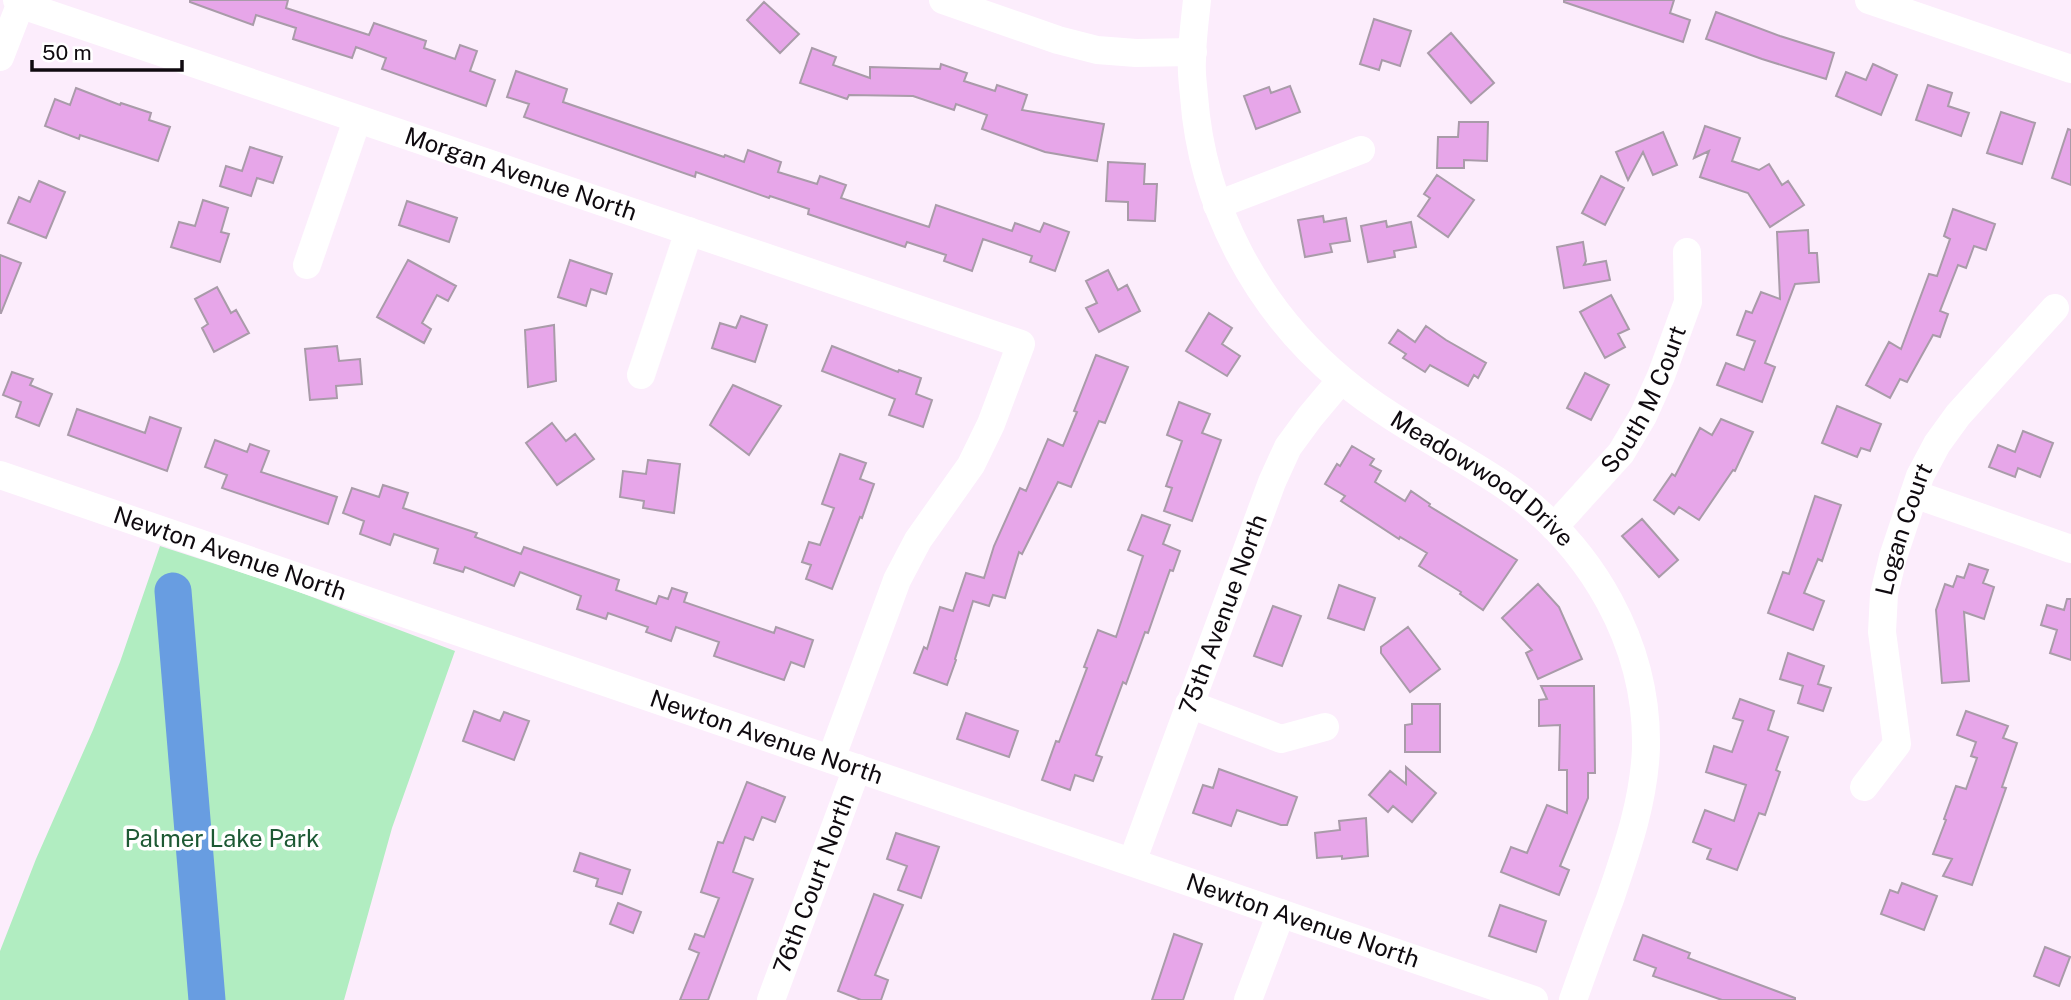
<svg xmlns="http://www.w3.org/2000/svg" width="2071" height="1000" viewBox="0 0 2071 1000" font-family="'Public Sans',sans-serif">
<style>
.green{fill:#b1edc1}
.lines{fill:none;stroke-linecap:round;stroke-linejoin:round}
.river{stroke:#689de1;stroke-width:37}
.building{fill:#e7a6e9;stroke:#a99ba9;stroke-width:2}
.minor{stroke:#fff;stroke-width:28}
.labels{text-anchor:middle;stroke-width:7;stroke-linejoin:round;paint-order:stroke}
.street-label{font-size:24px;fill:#0f0a0f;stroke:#fff}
.park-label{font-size:24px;fill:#1d5934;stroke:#fff}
</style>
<rect width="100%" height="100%" fill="#fcedfc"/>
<!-- green -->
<path class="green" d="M160,546L283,586L455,651L392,828L344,1000H0V951L36,859L93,730L120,662Z"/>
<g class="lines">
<!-- river -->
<path class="river" d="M173,591L207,1000"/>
</g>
<!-- building -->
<path class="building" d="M190,0H288L286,8L369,35L374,23L426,41L424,48L455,59L460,45L477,51L470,71L495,80L486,106L382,69L386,58L356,47L352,58L293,39L296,28L256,15L253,25L190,2Z
M1564,0H1674L1670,13L1690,20L1683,42L1564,2Z
M764,2L799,34L780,53L747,20Z
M1716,12L1780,36L1834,53L1826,79L1762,59L1706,39Z
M1374,19L1411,31L1400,66L1382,60L1379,70L1360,64Z
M1451,33L1494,83L1471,103L1428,53Z
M812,48L836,57L833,65L870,78V67L940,69L941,64L967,73L964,81L995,91L997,85L1027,95L1022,110L1104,124L1097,161L1045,152L982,129L987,115L956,104L954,110L913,96L849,95L847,99L800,83Z
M1873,64L1897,75L1881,115L1836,96L1846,72L1866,80Z
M516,71L567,89L563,102L724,157L725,155L744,162L748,150L781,162L778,172L817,184L820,176L846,185L841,198L929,227L936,205L1012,231L1015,223L1040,232L1044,223L1069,232L1055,271L1030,262L1032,256L983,239L972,271L944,261L946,255L907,242L905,247L808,214L809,209L770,196L769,198L696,172L695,177L524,117L529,104L507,97Z
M1928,85L1952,93L1948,106L1969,113L1961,136L1916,120Z
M1290,86L1300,112L1256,129L1244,96L1269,87L1271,93Z
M76,88L120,105L121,103L151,113L149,120L170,127L158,161L80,135L79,139L45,126L55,99L70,105Z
M2001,112L2035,123L2022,164L1987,153Z
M1459,122H1488L1487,161L1464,160V168H1437L1438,137H1458Z
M1705,126L1740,138L1732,161L1759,170L1769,164L1782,185L1788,181L1804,205L1770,227L1748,193L1700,177L1709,151L1694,158Z
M2068,129L2071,130V185L2052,178Z
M1663,132L1677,165L1653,175L1643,152L1628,180L1616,152Z
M250,147L282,157L273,183L257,178L251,196L220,186L226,166L242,171Z
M1108,162L1145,164L1144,184H1157L1155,221L1128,220V202L1106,201Z
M1437,175L1474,200L1448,237L1418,216L1430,198L1424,194Z
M1601,176L1624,188L1605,225L1582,213Z
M39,181L65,192L46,238L8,223L19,197L30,202Z
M203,200L228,208L221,232L229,234L220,262L171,247L179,222L195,226Z
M407,201L457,218L449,242L399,225Z
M1953,209L1995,224L1986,250L1974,246L1966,268L1958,265L1940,311L1948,314L1940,337L1933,335L1907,382L1900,379L1890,398L1866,385L1889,342L1901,349L1929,274L1937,276L1950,239L1944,236Z
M1323,216L1324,222L1346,218L1350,241L1330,244L1332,252L1305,257L1298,220Z
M1386,221L1387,227L1411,222L1416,247L1394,251L1395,257L1368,262L1361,226Z
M1808,230L1809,253H1817L1819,282L1795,284L1765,363L1775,367L1762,402L1717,385L1726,363L1744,370L1755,341L1737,335L1746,311L1752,313L1761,292L1780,299L1777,232Z
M1583,242L1586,261L1584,265L1606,261L1610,280L1564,288L1557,247Z
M0,255L21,263L1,313H0Z
M408,260L456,286L448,301L437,295L422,323L431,329L424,343L377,317Z
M570,260L612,274L606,294L591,289L586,306L558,297Z
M1108,270L1118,290L1127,285L1140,311L1099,332L1086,308L1097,303L1086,281Z
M217,287L231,313L236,310L249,333L214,352L202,328L208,324L195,299Z
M1611,295L1629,329L1618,334L1625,347L1605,358L1580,312Z
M1209,313L1232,328L1222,344L1240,356L1227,376L1186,351Z
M741,316L767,325L755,362L712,348L720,323L736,328Z
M554,325L556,381L528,387L525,330Z
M1426,326L1446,340L1486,363L1478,378L1474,375L1468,386L1430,365L1425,372L1403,358L1406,354L1389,343L1398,330L1415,342Z
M337,346L339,361L360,359L362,384L336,386L337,398L310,400L305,349Z
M832,346L898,372L899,370L921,378L916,394L932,400L923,427L889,415L895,399L822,371Z
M1096,355L1128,367L1105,423L1099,421L1071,487L1058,482L1022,554L1019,552L1005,598L993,595L989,606L973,601L955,659L956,660L947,685L914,673L924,647L927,649L940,607L953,611L966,573L984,578L994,546L1020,488L1026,491L1048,439L1063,446L1077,412L1074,411Z
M12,372L33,379L30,385L52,394L39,426L16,417L21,402L3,395Z
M1585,373L1609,385L1591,420L1567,408Z
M733,385L781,406L749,455L710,425Z
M1179,402L1210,414L1202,433L1221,440L1192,521L1164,511L1172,488L1166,486L1182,441L1167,435Z
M1837,406L1881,424L1870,451L1861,448L1857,457L1822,443Z
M77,409L145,433L150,417L181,428L167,471L68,435Z
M1721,419L1753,432L1735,471L1733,470L1699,520L1679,507L1674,514L1654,500L1672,474L1675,476L1700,428L1712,435Z
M552,423L566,441L575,434L594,459L557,485L526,443Z
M2023,431L2053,443L2040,477L2018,468L2015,477L1989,467L1998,445L2015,452Z
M215,440L247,452L250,444L269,451L261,472L337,497L328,524L222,488L227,475L205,467Z
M1352,446L1374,459L1370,465L1381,471L1375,482L1405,501L1411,491L1430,504L1429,506L1517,560L1483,610L1460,594L1461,592L1419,566L1427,553L1400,537L1399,539L1341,501L1345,496L1325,484L1337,464L1340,466Z
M840,454L866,463L860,479L874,484L862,518L860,517L832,589L806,579L811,565L802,562L809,542L820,545L834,508L822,504Z
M648,460L680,464L674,513L643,508L644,501L620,497L623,471L646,474Z
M383,485L408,493L403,508L477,533L475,537L521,554L524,547L619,580L616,590L656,604L659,596L668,599L672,588L687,593L684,602L774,633L776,627L813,640L804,667L791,662L784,680L714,656L719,642L676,627L671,641L646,632L648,627L608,613L606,619L577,609L581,596L520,572L514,586L465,567L463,572L434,563L438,549L394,534L390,545L360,534L364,521L343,513L352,488L379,497Z
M1815,496L1841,505L1822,561L1818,559L1804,593L1824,601L1813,630L1768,613L1783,572L1789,574Z
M1142,515L1170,525L1163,544L1180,551L1173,571L1170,570L1148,633L1145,632L1126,684L1123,682L1096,755L1102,757L1093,781L1075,775L1070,790L1042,780L1056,741L1059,742L1087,668L1084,667L1098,630L1116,637L1143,556L1128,550Z
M1642,519L1678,560L1659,577L1622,536Z
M1969,564L1988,570L1983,583L1994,587L1984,619L1964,612L1969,681L1942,683L1936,610L1945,584L1953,587L1957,576L1964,578Z
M1538,584L1559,607L1582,659L1538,679L1526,653L1532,650L1502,618Z
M1339,585L1375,598L1364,630L1328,618Z
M2067,599H2071V660L2050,653L2057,630L2041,625L2047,605L2064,610Z
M1273,606L1301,616L1282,666L1254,656Z
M1408,627L1440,669L1410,692L1381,653V647Z
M1788,653L1824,666L1818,684L1831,688L1823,711L1798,703L1803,686L1780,679Z
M1541,686H1594L1595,773H1588V798L1560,866L1569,870L1559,895L1501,872L1511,847L1527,853L1547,805L1567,813V770H1559L1560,725L1539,726V700L1547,699Z
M1740,699L1774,711L1768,730L1788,737L1776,770L1780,772L1765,815L1759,813L1737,870L1707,859L1711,849L1693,842L1705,810L1734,821L1746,785L1706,772L1714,746L1732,752L1743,721L1733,718Z
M1412,704H1440V752H1405V725L1412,724Z
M474,711L500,721L504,712L529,721L514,760L463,741Z
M1966,711L2008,726L2003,738L2017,743L2002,787L2006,788L1972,885L1943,876L1952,859L1933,854L1946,820L1944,819L1956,786L1966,789L1977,758L1971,756L1976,742L1957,735Z
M966,713L1018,731L1009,757L957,739Z
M1406,767L1436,793L1412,822L1393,806L1388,812L1369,795L1390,771L1406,784Z
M1219,769L1297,797L1287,825H1281L1237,810L1231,826L1193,813L1203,785L1213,788Z
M747,782L785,797L775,822L762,817L753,840L745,837L733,872L753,879L708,1000H680L699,953L689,949L695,934L704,937L719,898L701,892L718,842L723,843Z
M1366,818L1368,856L1342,859V856L1317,858L1315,833L1340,830L1339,821Z
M896,833L939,847L921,898L898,890L907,866L887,859Z
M580,853L630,870L622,894L596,886L598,879L574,871Z
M1902,883L1937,896L1924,930L1881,914L1890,890L1898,893Z
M874,894L903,905L875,975L888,980L881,1000H861L838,991Z
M618,903L641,912L633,933L610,924Z
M1500,905L1546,921L1536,952L1489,936Z
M1174,934L1202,944L1183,1000H1152Z
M1643,935L1690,953L1688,958L1795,998V1000H1722L1653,976L1656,968L1634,960Z
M2045,947L2070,957L2059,986L2034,976Z"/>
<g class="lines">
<!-- minor -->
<g class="minor">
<path id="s1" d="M17,0L21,1L25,6L1021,344L991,424L971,465L918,540L897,580L831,759"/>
<path d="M943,0L1058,40L1097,50L1136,53L1193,52"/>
<path id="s2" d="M1197,0C1195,20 1192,40 1192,60C1191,72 1193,84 1194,96C1202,206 1257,310 1342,380C1393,423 1454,451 1508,488C1592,547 1648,644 1646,748C1644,801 1627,849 1610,899C1597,932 1585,966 1573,1000"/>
<path d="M1869,0L2071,69"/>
<path d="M0,57L22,0"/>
<path d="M1217,205L1361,150"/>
<path d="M307,265L357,120"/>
<path d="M641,375L689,231"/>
<path id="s3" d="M0,475L1534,1000"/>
<path d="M1914,494L2071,549"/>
<path id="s4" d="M1554,527L1621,453L1643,416L1661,376L1688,302L1687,252"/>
<path d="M1189,704L1281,739L1325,727"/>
<path id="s5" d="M1864,787L1897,744L1882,632L1884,594L1893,557L1920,476L1937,444L1958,415L2055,308"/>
<path id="s6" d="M1132,862L1272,482L1288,447L1310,417L1341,380"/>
<path id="s7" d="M771,1000L857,768"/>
<path d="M1248,1000L1281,913"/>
</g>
</g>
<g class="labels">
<!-- street labels -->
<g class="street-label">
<text dy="8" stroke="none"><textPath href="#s1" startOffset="534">Morgan Avenue North</textPath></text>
<text dy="8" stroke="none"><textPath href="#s4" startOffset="158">South M Court</textPath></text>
<text dy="8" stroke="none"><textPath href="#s2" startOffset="597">Meadowwood Drive</textPath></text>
<text dy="8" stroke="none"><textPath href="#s5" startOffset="273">Logan Court</textPath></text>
<text dy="8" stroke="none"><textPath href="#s3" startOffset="243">Newton Avenue North</textPath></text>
<text dy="8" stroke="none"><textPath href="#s6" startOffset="264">75th Avenue North</textPath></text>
<text dy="8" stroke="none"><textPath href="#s3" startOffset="810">Newton Avenue North</textPath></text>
<text dy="8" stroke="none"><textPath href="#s7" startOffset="124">76th Court North</textPath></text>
<text dy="8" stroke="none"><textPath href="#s3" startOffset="1377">Newton Avenue North</textPath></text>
</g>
<!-- park labels -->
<g class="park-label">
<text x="222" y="847">Palmer Lake Park</text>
</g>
</g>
<!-- scale -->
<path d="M32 60v10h150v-10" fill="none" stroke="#0f0a0f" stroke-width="3.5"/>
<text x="42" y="60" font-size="21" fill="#0f0a0f" stroke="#ffffff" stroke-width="5" paint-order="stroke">50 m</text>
</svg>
